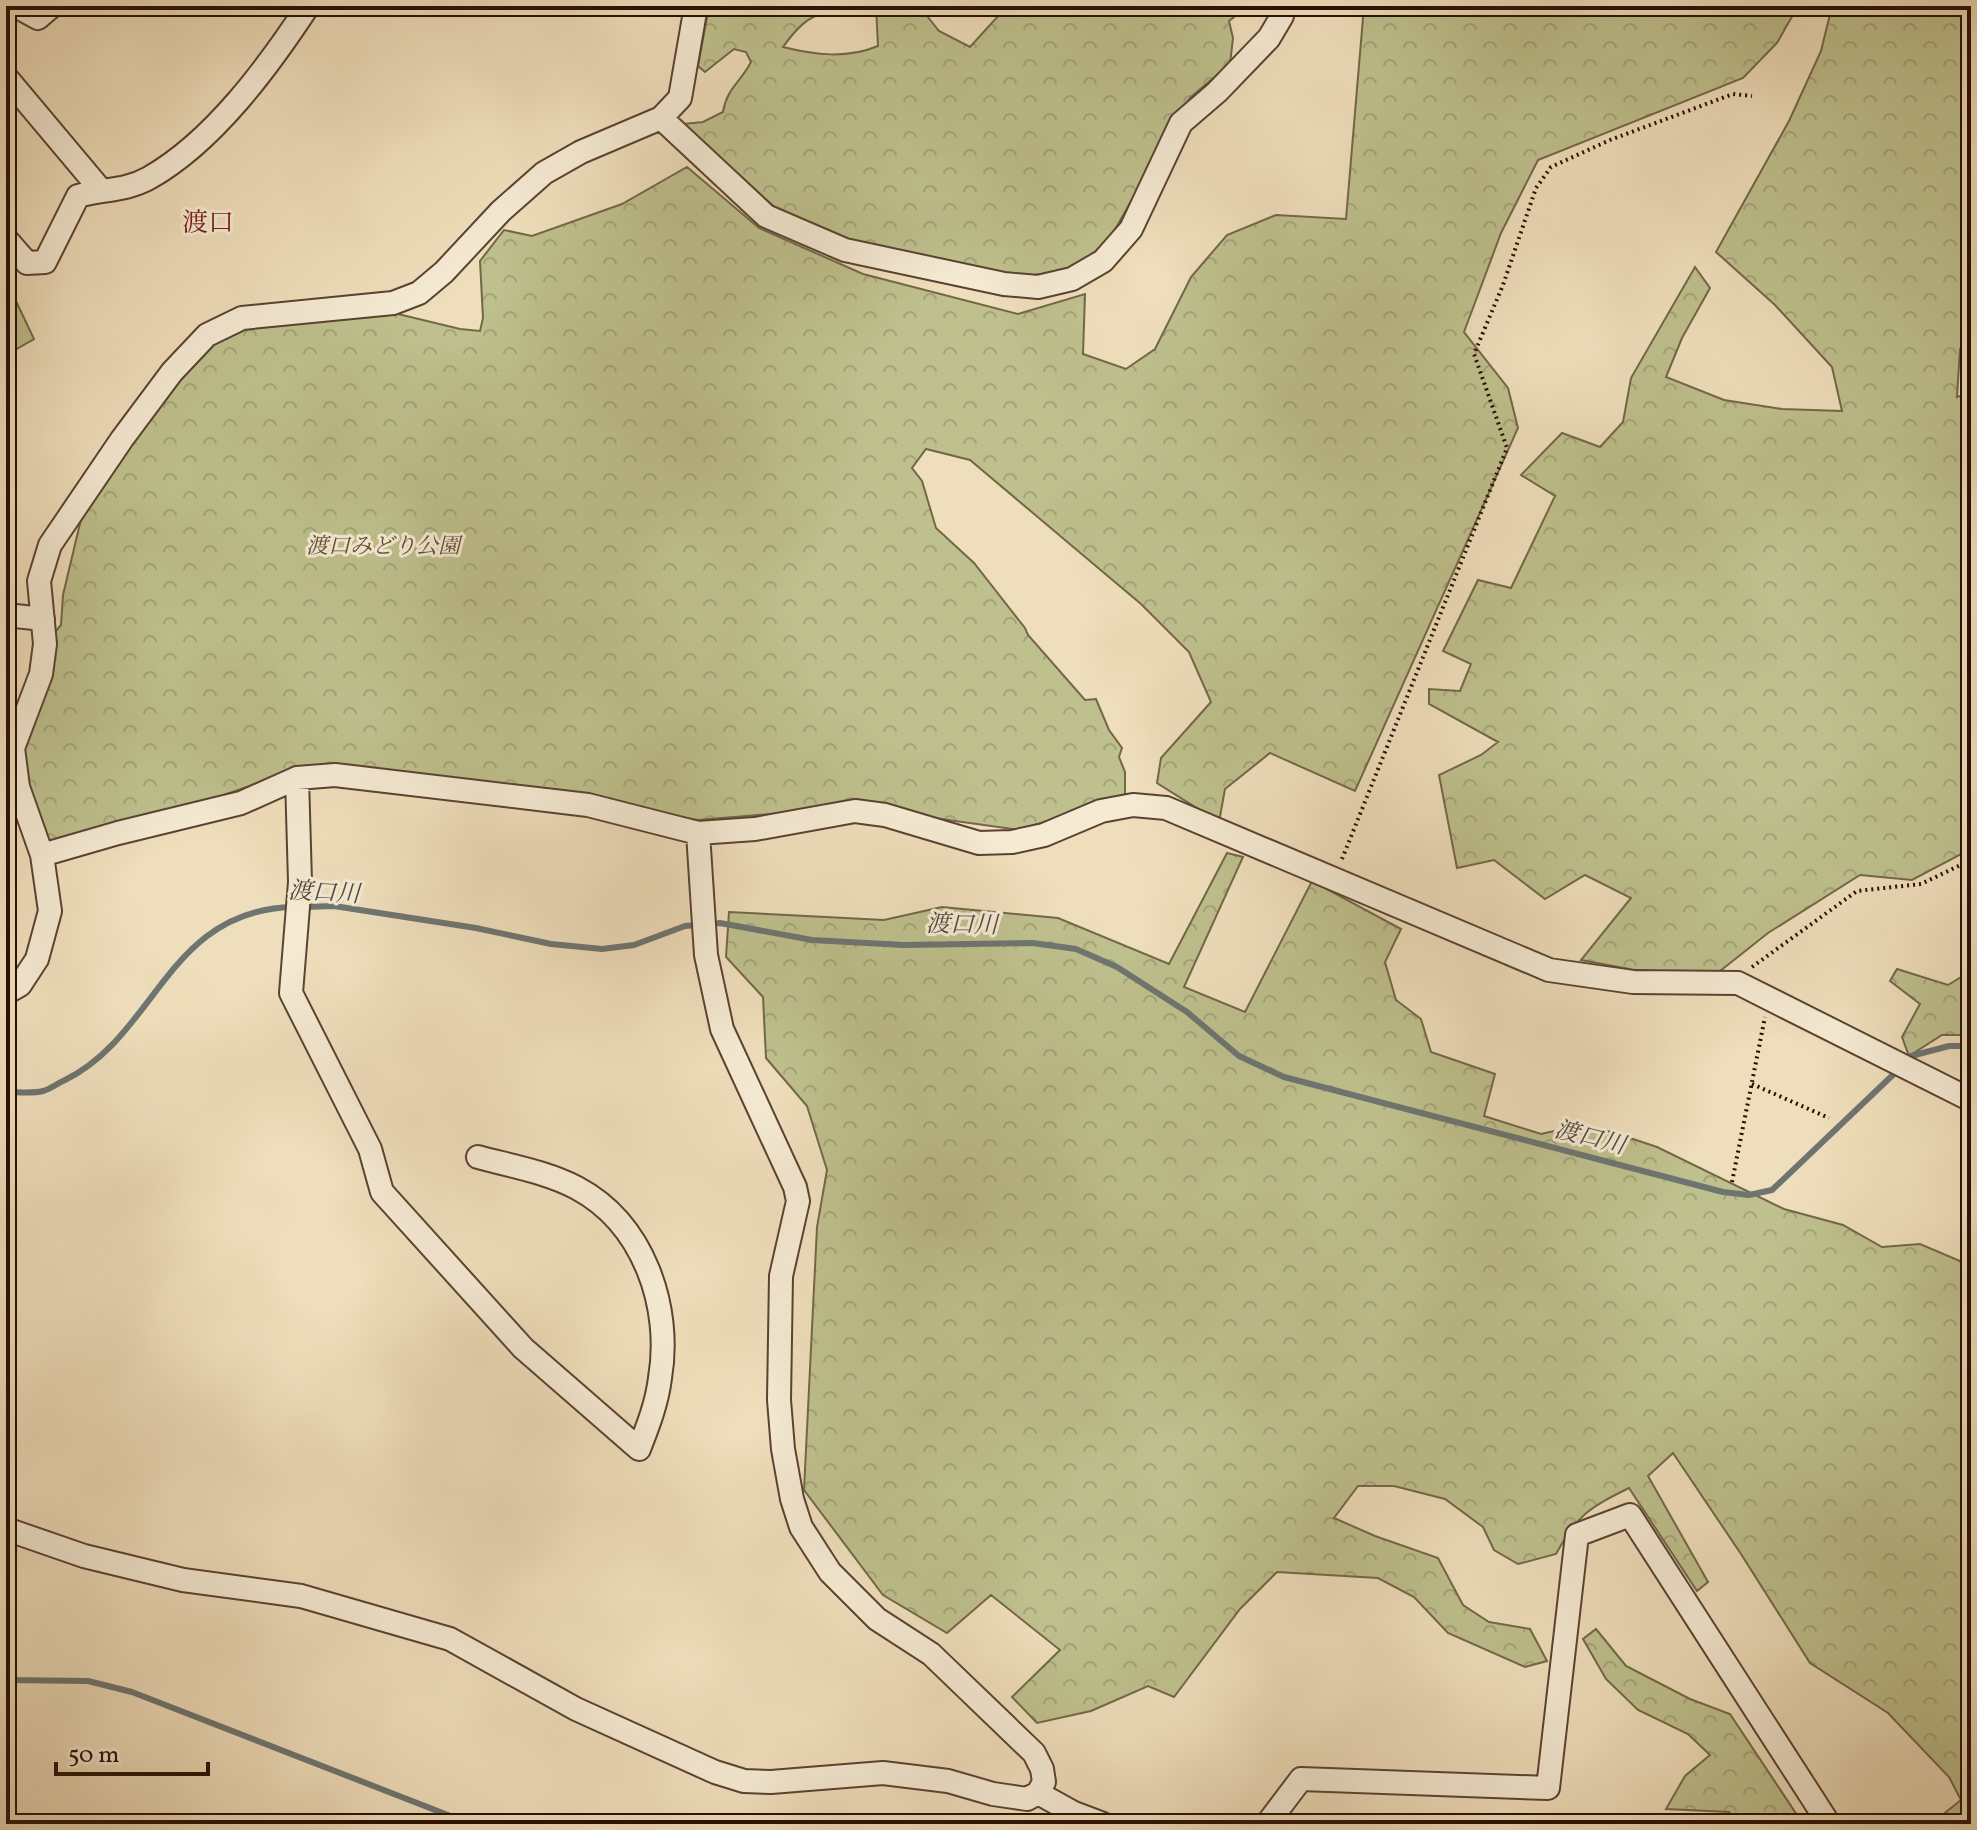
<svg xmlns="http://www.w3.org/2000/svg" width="1977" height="1830" viewBox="0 0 1977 1830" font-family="Vollkorn,'Noto Serif JP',serif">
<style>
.forest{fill:url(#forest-crowns);stroke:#736748;stroke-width:2}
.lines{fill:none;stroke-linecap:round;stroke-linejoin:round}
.stream{stroke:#6e7571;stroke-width:6}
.minor-casing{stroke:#5a4232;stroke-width:26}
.path{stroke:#280e04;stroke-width:4;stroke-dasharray:2 4;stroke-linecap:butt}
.minor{stroke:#f5ead3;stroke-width:22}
.labels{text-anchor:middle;stroke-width:6;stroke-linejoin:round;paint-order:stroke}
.park-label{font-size:22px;font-style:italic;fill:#5c4c34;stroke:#f5ead3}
.water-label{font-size:24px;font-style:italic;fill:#514a43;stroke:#f5ead3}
.quarter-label{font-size:26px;fill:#7a1f14;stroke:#f5ead3}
</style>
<defs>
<pattern id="forest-crowns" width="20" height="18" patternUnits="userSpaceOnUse" patternTransform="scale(2)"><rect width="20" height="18" fill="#bec08d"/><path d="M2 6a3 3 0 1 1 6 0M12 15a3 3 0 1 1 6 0" fill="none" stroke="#a3a478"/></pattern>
</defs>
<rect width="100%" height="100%" fill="#efdebb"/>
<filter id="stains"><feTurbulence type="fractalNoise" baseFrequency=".0025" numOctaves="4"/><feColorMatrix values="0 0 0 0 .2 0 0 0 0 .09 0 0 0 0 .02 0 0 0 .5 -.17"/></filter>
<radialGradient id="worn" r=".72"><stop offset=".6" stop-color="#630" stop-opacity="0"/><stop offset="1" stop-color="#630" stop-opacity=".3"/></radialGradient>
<!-- forest -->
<path class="forest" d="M709,6H832L830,11C807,16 796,29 783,47C815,55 847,59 878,46L876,6H919L939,31L970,47L999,15L1024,16L1036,6H1272V10L1261,16L1242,11L1229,21L1233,38L1230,64L1191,97L1169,125L1143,180L1112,235L1086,261L1058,272L1024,276L979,272L885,249L792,223L683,124L703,122L723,112C727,88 740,83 751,62L746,52L734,49L705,72L698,66Z
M1364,6H1798L1777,43L1743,78L1538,160L1501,233L1464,332L1508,388L1518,428L1355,791L1270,753L1225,789L1219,822L1157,783L1161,758L1211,702L1189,652L1141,604L970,460L926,449L912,468L922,481L936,528L974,563L1025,628L1028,635L1085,700L1096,699L1109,730L1122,748L1119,757L1125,772V795L1020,830L855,807L698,820L571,798L297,769L118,833L42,855L14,752L45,644L61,625L63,595L82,515L179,374L211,341L244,327L394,313L460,329L480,331L483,318L480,261L504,230L532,236L622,204L687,167L759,228L863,274L1018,314L1085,294L1083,354L1126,369L1155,349L1191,277L1227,235L1276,215L1346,219Z
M1832,6H1971V331L1960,349L1957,397L1971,393V849L1912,880L1860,875L1768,933L1715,975L1640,971L1581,960L1631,898L1585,875L1545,899L1494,860L1457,868L1439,775L1481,755L1498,742L1429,704V689L1460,691L1471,664L1443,651L1478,580L1511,588L1555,496L1521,475L1562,433L1600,447L1623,422L1631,378L1695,267L1710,288L1682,338L1666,377L1724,400L1782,409L1842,411L1832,367L1775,305L1716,252L1789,121L1821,51Z
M6,280L34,339L6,355Z
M1227,853L1243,857L1184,987L1245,1012L1312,881L1401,929L1385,962L1396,1000L1421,1019L1431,1052L1495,1074L1484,1116L1541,1134L1576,1126L1612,1132L1657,1147L1784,1209L1843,1225L1882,1247L1920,1244L1960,1261L1971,1285V1824H1931L1961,1800L1949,1777L1888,1713L1810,1663L1741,1554L1673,1453L1648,1476L1708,1582L1697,1591L1629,1488C1589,1508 1578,1514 1556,1554L1518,1564L1494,1550L1483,1527L1445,1499L1394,1486H1358L1334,1518L1375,1536L1438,1558L1463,1605L1489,1622L1530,1629L1547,1661L1525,1667L1448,1633L1414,1597L1378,1578L1277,1572L1240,1609L1174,1697L1148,1686L1091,1711L1037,1723L1012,1697L1060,1650L991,1595L947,1633L883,1595L804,1490L817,1227L827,1170L807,1106L766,1058L763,997L726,957L729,912L884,920L942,907L1058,918L1169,964Z
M1897,969L1948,985L1971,971V1035H1942L1909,1056L1902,1037L1920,1004L1890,981Z
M1596,1629L1626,1666L1690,1699L1730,1714L1803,1824H1736L1729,1812L1666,1809L1685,1776L1710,1755L1688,1734L1638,1710L1606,1679L1583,1639Z"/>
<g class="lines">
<!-- stream -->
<path class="stream" d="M304,907L334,906L476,928L551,944L602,949L634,945L685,926L720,923L812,940L903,945L1033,943L1076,949L1117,967L1187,1012L1239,1056L1284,1077L1723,1192L1749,1195L1772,1190L1897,1071
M1911,1056L1949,1046H1971
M6,1092C17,1092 32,1094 43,1091C50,1089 58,1083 65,1080C157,1035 167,910 293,907
M6,1680L88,1681L132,1692L471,1824"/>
<defs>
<path id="minor" d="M16,6L38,18L52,6
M6,77L100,189
M661,118L766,216L845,250L1004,284L1038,287L1072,279L1103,261L1131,229L1181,123L1217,92L1269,38L1282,16L1283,6
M6,239L27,263L45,262L78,196C102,189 126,191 149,178C213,142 268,67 308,6
M6,615L43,619
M297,778L300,882L291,993L370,1149L382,1192L523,1348L639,1449C648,1426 657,1403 660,1378C672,1307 644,1224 577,1188C547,1172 511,1166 478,1157
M42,855L118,833L241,803L297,778L335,775L588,805L698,833L755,829L855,811L885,815L979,843L1012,842L1044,835L1101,811L1133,805L1166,808L1549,970L1633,982L1738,983L1971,1100
M6,993L20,985L37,959L50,911L42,855L18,787L13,748L41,674L45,644L39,581L50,545L122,439L172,372L207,335L242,318L393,303L419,293L444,272L501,211L544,173L581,152L661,118L680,98L696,6
M6,1529L84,1556L183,1580L301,1596L450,1639L576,1709L715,1772L744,1781L771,1782L883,1773L948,1781L993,1794L1027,1799L1038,1793L1044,1782L1042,1769L1034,1753L931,1654L877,1619L830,1572L801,1527L792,1499L783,1449L779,1400L781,1276L798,1201L795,1187L722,1029L706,955L698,833
M1038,1793L1074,1813L1103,1824
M1267,1824L1301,1779L1548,1788L1577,1535L1630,1515L1829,1824"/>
</defs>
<!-- minor casing -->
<use href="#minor" class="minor-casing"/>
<!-- path -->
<path class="path" d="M1342,859L1507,448L1474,354L1503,285L1536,188L1551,167L1610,140L1733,94L1752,96
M1752,967L1857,891L1921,884L1971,860
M1752,1084L1829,1118
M1732,1182L1765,1017"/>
<!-- minor -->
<use href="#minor" class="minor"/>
</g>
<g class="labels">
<!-- park labels -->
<g class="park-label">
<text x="383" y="553">渡口みどり公園</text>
</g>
<!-- water labels -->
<g class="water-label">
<text transform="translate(324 892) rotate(3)" y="8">渡口川</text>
<text transform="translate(962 924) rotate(1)" y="8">渡口川</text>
<text transform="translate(1590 1137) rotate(14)" y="8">渡口川</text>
</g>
<!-- quarter labels -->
<g class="quarter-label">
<text x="208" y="231">渡口</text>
</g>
</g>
<!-- margin -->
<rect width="1977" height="1830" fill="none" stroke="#efdebb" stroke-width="32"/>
<rect x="8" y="8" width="1961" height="1814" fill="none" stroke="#280e04" stroke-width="4"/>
<rect x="16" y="16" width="1945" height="1798" fill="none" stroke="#280e04" stroke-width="2"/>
<!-- scale -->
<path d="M56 1762v12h152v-12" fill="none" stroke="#280e04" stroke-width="4"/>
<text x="68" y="1762" font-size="24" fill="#280e04" stroke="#f5ead3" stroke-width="6" paint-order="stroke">50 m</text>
<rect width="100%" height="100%" filter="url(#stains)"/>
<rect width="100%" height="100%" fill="url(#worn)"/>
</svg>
